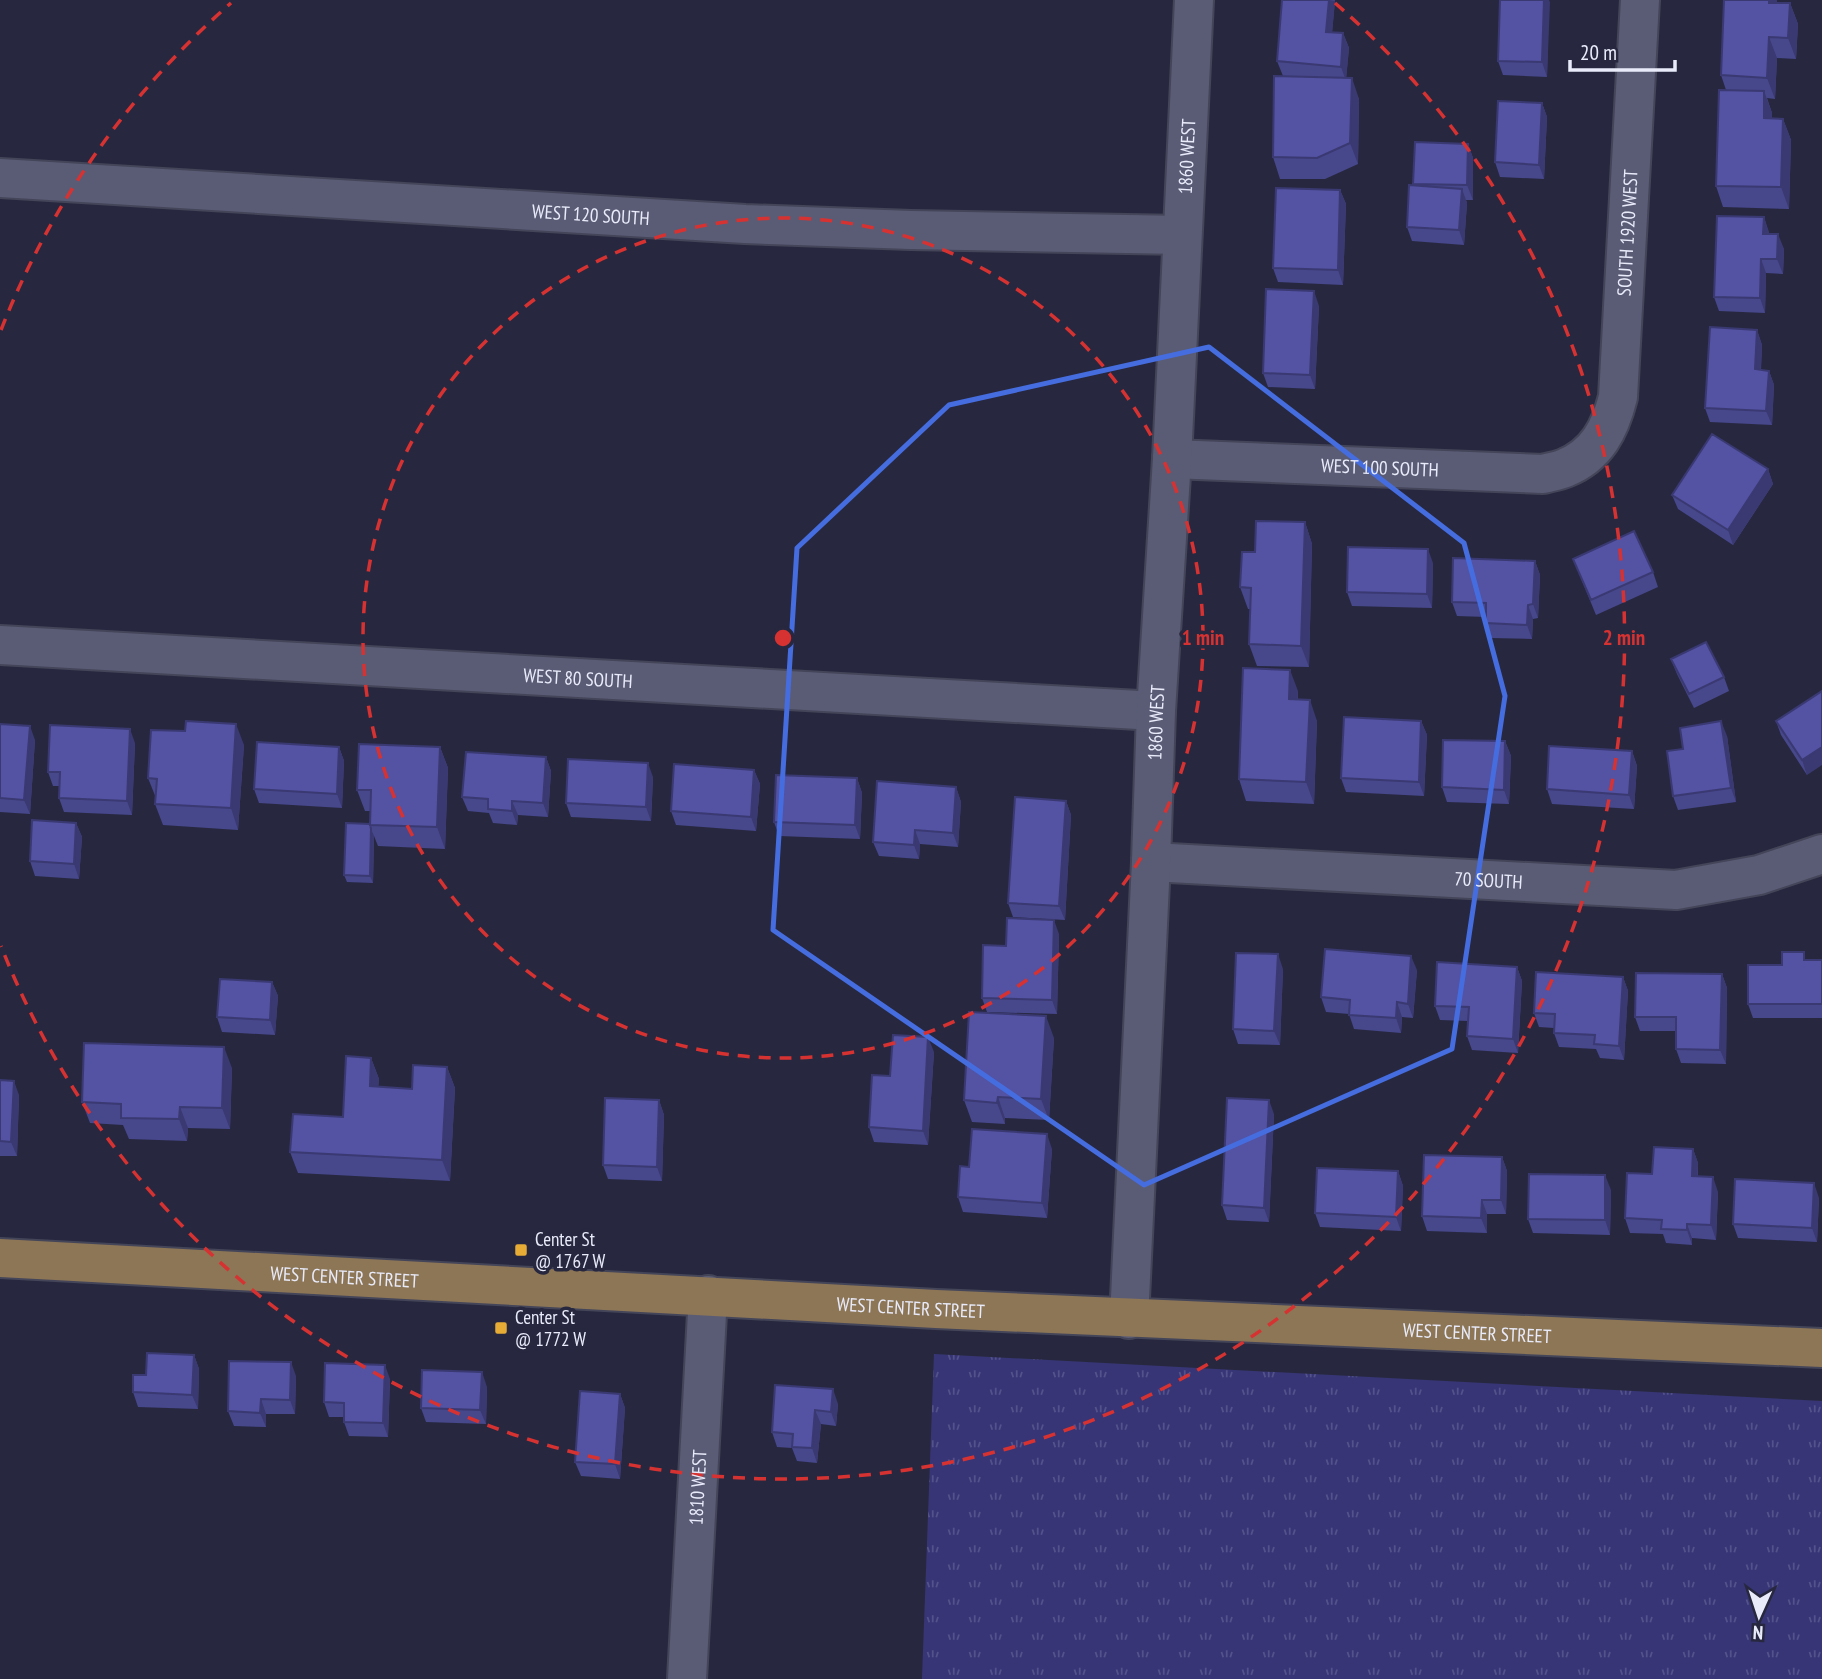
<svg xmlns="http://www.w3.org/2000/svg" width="1822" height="1679" viewBox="0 0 1822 1679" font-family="'PT Sans Narrow',sans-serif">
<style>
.grass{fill:url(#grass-tufts)}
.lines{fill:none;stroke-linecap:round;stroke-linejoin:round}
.minor-casing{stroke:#444559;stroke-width:42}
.major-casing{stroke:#444559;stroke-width:42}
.minor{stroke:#5a5c76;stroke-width:38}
.major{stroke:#8c7656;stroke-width:38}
.wall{fill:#47478c}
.shaded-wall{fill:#3a3972}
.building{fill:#5352a3;stroke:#3a3972;stroke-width:2}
.marked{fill:none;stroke:#466ddf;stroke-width:5;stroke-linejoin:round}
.ring{fill:none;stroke:#d73232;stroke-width:3.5;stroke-dasharray:12 9}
.poi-dot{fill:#e7ac36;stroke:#27283f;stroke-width:2.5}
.labels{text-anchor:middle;stroke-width:7;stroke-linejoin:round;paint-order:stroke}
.street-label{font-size:19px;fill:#e9ebfa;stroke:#27283f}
.poi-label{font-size:19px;fill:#e9ebfa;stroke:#27283f;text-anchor:start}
.centre{fill:#d73232;stroke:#27283f;stroke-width:3.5}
.ring-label{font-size:21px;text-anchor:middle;font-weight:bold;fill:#d73232;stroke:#27283f;stroke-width:7;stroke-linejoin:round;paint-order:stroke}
</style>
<defs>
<pattern id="grass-tufts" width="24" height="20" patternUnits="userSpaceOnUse" patternTransform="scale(1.75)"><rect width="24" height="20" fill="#373576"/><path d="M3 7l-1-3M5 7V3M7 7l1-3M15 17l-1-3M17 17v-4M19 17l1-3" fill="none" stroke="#54528a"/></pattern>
</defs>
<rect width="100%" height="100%" fill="#27283f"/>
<!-- grass -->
<path class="grass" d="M934,1354L1822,1401V1679H922Z"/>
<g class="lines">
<defs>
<g id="minor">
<path id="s1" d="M0,178L745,224L911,230L1182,235"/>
<path id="s2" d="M1172,459L1543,474C1550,472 1558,471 1565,468C1597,455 1610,429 1618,397L1640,0"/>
<path id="s3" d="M0,645L1156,711"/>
<path id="s4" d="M1151,862L1676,890L1759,875L1822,854"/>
<path id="s5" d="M1129,1319L1151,862L1156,711L1172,459L1194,0"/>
<path id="s6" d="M687,1679L708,1295"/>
</g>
<g id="major">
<path id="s7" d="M0,1258L936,1309L1822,1348"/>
</g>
</defs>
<!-- minor casing -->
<use href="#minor" class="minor-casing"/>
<!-- major casing -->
<use href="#major" class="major-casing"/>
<!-- minor -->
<use href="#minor" class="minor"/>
<!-- major -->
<use href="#major" class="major"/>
</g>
<!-- wall -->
<path class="wall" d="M1282,0H1335L1332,32L1343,33L1349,48L1346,78L1359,99L1358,164L1325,179H1280L1273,157L1293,77L1283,76L1277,61Z
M1500,0H1549L1547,77L1503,75L1498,61Z
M1724,0H1777V3H1790L1798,24L1796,59L1777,58L1775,99L1767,98L1772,113V119H1783L1791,140L1789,209L1723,207L1716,186L1726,90L1721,75Z
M1542,103L1547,117L1544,179L1500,177L1495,162Z
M1468,144L1473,158V200H1466L1467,203L1464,245L1412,241L1407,227L1414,186L1413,184Z
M1340,190L1346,204L1343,285L1278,282L1273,268Z
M1764,217L1769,234L1784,249L1783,274L1766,273L1765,313L1719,311L1714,297Z
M1319,306L1315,389L1268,387L1263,373Z
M1757,330L1762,345L1761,370L1769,371L1774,385L1772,425L1710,422L1705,408Z
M1768,469L1773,484L1733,545L1678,509L1672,495Z
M1305,522L1312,544L1309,667L1257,666L1249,644L1250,609H1248L1240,587L1255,552Z
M1573,559L1653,572L1658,587L1596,615Z
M1535,561L1540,575L1538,618L1533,619L1532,639L1491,638L1486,623V617L1457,616L1452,602Z
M1433,563L1432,608L1352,606L1347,592Z
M1671,659L1724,677L1729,691L1694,708L1677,674Z
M1298,691V699L1317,721L1314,804L1246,801L1239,779Z
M1822,691L1807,775L1781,735L1776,721Z
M1421,721L1427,735L1424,796L1346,792L1341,778Z
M0,724L35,740L30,814L0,812Z
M185,731L244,745L238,830L163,825L155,804L156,798L148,778Z
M1727,736L1736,802L1678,810L1673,796L1683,749Z
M1505,741L1511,756L1509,804L1447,802L1442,787Z
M135,743L132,815L64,812L59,798L60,786H53L48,772Z
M339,747L344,761L342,808L259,803L254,789Z
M440,747L448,768L445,849L378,846L374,836L373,883L347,882L344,875L370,824V811H365L357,790Z
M1632,751L1637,766L1634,809L1552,804L1547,789Z
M546,757L551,771L548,817L518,815L517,825L493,823L489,813L468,811L462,797Z
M754,770L760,784L756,831L676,825L671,811Z
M653,777L651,821L571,817L566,803Z
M857,778L862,793L860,839L779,836L774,822Z
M956,787L961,802L958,847L920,844L919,859L879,856L873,842Z
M1066,801L1071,815L1065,920L1013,917L1008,903Z
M76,823L82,837L79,879L35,876L30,861Z
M1059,934L1057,1014L987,1012L982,998L1006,946Z
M1807,960H1822V1018H1753L1748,1004L1782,965Z
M1517,967L1522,981L1518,1053L1472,1050L1467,1036L1468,1021L1440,1020L1435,1006Z
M1283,969L1280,1045L1238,1044L1233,1029Z
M1417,970L1413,1018L1402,1017L1401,1033L1354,1029L1349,1014L1326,1012L1321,997Z
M1722,974L1727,988L1726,1064L1681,1063L1676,1049V1031H1640L1635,1017Z
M1623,977L1628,991L1624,1060L1600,1058L1596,1049L1559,1047L1554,1033V1028L1539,1027L1534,1013Z
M272,982L278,996L275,1035L222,1032L217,1017Z
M1054,1038L1049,1120L1005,1118V1124L972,1122L964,1100Z
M934,1052L928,1145L874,1142L869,1127Z
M371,1058L379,1079L378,1087L412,1089L447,1067L455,1088L450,1181L298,1173L290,1152L343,1117Z
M232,1068L230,1129L188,1128L187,1141L129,1139L123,1125L90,1123L82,1102Z
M0,1080L19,1095L17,1156H0Z
M659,1100L664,1115L662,1181L608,1179L603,1165Z
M1274,1114L1269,1222L1227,1220L1222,1205Z
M1052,1149L1047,1218L963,1212L958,1197L969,1167Z
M1693,1149L1698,1163V1177L1718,1192L1716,1240L1692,1238V1245L1666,1243L1663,1234L1630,1233L1625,1218L1652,1174Z
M1502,1157L1507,1171L1506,1214H1487V1233L1427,1231L1422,1216Z
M1398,1171L1403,1186L1401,1231L1320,1227L1315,1213Z
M1611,1190L1610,1235L1533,1233L1528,1219Z
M1819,1198L1817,1242L1738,1238L1733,1224Z
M194,1355L199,1369L198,1409L138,1407L133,1392L146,1375Z
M296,1376L295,1414H266V1427L234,1426L228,1411Z
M390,1379L388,1437L349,1436L344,1422V1417H329L324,1402Z
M775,1385L838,1404L836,1426L821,1424L817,1463L797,1461L792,1448L777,1447L772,1432Z
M487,1387L486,1424L426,1422L421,1408Z
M620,1394L625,1408L620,1479L581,1476L575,1462Z"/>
<!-- shaded-wall -->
<path class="shaded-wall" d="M1329,0L1335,1L1331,46L1326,32Z
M1544,0H1549L1550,2L1547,77L1542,62Z
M1769,0H1777L1776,24L1769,3Z
M1790,3L1798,24L1796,59L1788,38Z
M1343,33L1349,48L1346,81L1341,67Z
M1769,37L1777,58L1775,99L1767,78Z
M1352,78L1359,99L1358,164L1350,143Z
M1764,91L1772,113L1771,139L1764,118Z
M1542,103L1547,117L1544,179L1539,165Z
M1783,119L1791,140L1789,209L1781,187Z
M1468,144L1473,158V200L1467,185Z
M1462,189L1467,203L1464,245L1459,230Z
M1340,190L1346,204L1343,285L1338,270Z
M1764,217L1769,232L1768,248L1763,234Z
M1778,234L1784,249L1783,274L1777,259Z
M1761,259L1766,273L1765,313L1760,298Z
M1314,291L1319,306L1315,389L1310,375Z
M1757,330L1762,345L1760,384L1755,369Z
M1769,371L1774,385L1772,425L1766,411Z
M1768,469L1773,484L1733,545L1728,530Z
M1305,522L1312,544L1309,667L1301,646Z
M1428,549L1433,563L1432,608L1427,594Z
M1535,561L1540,575L1538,618L1533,604Z
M1528,605L1533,619L1532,639L1527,625Z
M1290,670L1298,691L1297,720L1289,699Z
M1310,700L1317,721L1314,804L1306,782Z
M1421,721L1427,735L1424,796L1419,782Z
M1721,721L1727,736L1736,802L1731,788Z
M236,724L244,745L238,830L231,808Z
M30,726L35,740L30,814L24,800Z
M130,729L135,743L132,815L127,801Z
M1505,741L1511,756L1509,804L1504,790Z
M339,747L344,761L342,808L337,794Z
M440,747L448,768L445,849L437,827Z
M1822,747V765L1807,775L1802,760Z
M1632,751L1637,766L1634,809L1629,795Z
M546,757L551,771L548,817L543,803Z
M648,763L653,777L651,821L646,807Z
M754,770L760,784L756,831L751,817Z
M857,778L862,793L860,839L855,825Z
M956,787L961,802L958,847L953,833Z
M512,801L518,815L517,825L512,811Z
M1066,801L1071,815L1065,920L1059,906Z
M76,823L82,837L79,879L74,864Z
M371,829L374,836L373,883L370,876Z
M915,830L920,844L919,859L914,845Z
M1054,920L1059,934L1057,1014L1052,1000Z
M1278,954L1283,969L1280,1045L1274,1031Z
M1411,956L1417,970L1413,1018L1408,1004Z
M1517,967L1522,981L1518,1053L1513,1039Z
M1722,974L1727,988L1726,1064L1720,1050Z
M1623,977L1628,991L1624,1060L1619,1046Z
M272,982L278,996L275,1035L270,1020Z
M1397,1002L1402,1017L1401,1033L1396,1018Z
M1046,1016L1054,1038L1049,1120L1041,1099Z
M928,1037L934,1052L928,1145L923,1131Z
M224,1047L232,1068L230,1129L222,1108Z
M371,1058L379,1079L377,1107L370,1086Z
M447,1067L455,1088L450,1181L442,1160Z
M14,1081L19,1095L17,1156L11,1142Z
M998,1097L1005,1118V1124L997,1103Z
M659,1100L664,1115L662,1181L657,1167Z
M1269,1100L1274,1114L1269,1222L1264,1208Z
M180,1107L188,1128L187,1141L179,1119Z
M1047,1134L1052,1149L1047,1218L1042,1203Z
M1693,1149L1698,1163L1697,1191L1692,1176Z
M1502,1157L1507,1171L1506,1214L1501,1200Z
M1398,1171L1403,1186L1401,1231L1396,1217Z
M1605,1175L1611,1190L1610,1235L1605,1220Z
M1713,1177L1718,1192L1716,1240L1711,1225Z
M1814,1183L1819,1198L1817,1242L1812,1228Z
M1482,1200L1487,1214V1233L1481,1218Z
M1687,1224L1692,1238V1245L1687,1230Z
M194,1355L199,1369L198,1409L192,1395Z
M291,1362L296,1376L295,1414L290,1400Z
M385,1365L390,1379L388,1437L383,1423Z
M482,1372L487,1387L486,1424L480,1410Z
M833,1389L838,1404L836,1426L831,1412Z
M620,1394L625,1408L620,1479L615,1464Z
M261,1399L266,1414V1427L260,1413Z
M815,1410L821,1424L817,1463L812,1448Z"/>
<!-- building -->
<path class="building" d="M1282,0H1329L1326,32L1343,33L1341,67L1277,61Z
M1500,0H1544L1542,62L1498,61Z
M1724,0H1769V3H1790L1788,38L1769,37L1767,78L1721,75Z
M1274,76L1352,78L1350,143L1317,158L1273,157Z
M1719,90L1764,91V118L1783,119L1781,187L1716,186Z
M1498,101L1542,103L1539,165L1495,162Z
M1415,142L1468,144L1467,185L1413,184Z
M1409,185L1462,189L1459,230L1407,227Z
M1276,188L1340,190L1338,270L1273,268Z
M1717,216L1764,217L1763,234H1778L1777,259H1761L1760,298L1714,297Z
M1266,289L1314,291L1310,375L1263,373Z
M1710,327L1757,330L1755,369L1769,371L1766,411L1705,408Z
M1712,434L1768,469L1728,530L1672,495Z
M1256,521L1305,522L1301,646L1249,644L1251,588L1240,587L1242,552H1255Z
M1634,531L1653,572L1591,600L1573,559Z
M1348,547L1428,549L1427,594L1347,592Z
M1453,558L1535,561L1533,604L1528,605L1527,625L1486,623V603L1452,602Z
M1706,642L1724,677L1689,694L1671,659Z
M1243,668L1290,670L1289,699L1310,700L1306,782L1239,779Z
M1822,691V747L1802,760L1776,721Z
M1344,717L1421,721L1419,782L1341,778Z
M186,721L236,724L231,808L155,804L157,779L148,778L151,730L185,731Z
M1721,721L1731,788L1673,796L1667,751L1683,749L1680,728Z
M0,724L30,726L24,800L0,798Z
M50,725L130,729L127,801L59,798L60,772H48Z
M1443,740L1505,741L1504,790L1442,787Z
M257,742L339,747L337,794L254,789Z
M359,744L440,747L437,827L370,825L371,790H357Z
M1549,746L1632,751L1629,795L1547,789Z
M466,752L546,757L543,803L512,801V811L488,809V799L462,797Z
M568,759L648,763L646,807L566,803Z
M674,764L754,770L751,817L671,811Z
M776,775L857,778L855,825L774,822Z
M877,781L956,787L953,833L915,830L914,845L873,842Z
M1015,797L1066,801L1059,906L1008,903Z
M32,820L76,823L74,864L30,861Z
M346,823L370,824L371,829L370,876L344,875Z
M1007,918L1054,920L1052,1000L982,998L983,945L1006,946Z
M1325,949L1411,956L1408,1004L1397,1002L1396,1018L1349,1015L1350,1000L1321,997Z
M1782,952H1804V960H1822V1004H1748V965H1782Z
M1236,953L1278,954L1274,1031L1233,1029Z
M1437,962L1517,967L1513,1039L1467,1036L1469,1007L1435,1006Z
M1536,972L1623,977L1619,1046L1594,1044L1595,1035L1554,1033L1555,1014L1534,1013Z
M1636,973L1722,974L1720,1050L1676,1049V1017H1635Z
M220,979L272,982L270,1020L217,1017Z
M969,1012L1046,1016L1041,1099L998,1097L997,1103L964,1100Z
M893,1035L928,1037L923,1131L869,1127L872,1075L890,1076Z
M84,1043L224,1047L222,1108L180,1107L179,1119L121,1118V1104L82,1102Z
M346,1056L371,1058L370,1086L412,1089L413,1065L447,1067L442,1160L290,1152L293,1114L343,1117Z
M0,1080L14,1081L11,1142L0,1141Z
M605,1098L659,1100L657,1167L603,1165Z
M1227,1098L1269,1100L1264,1208L1222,1205Z
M972,1129L1047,1134L1042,1203L958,1197L960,1166L969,1167Z
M1654,1147L1693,1149L1692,1176L1713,1177L1711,1225L1687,1224V1230L1661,1229L1662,1220L1625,1218L1627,1173L1652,1174Z
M1424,1155L1502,1157L1501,1200H1482L1481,1218L1422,1216Z
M1317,1168L1398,1171L1396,1217L1315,1213Z
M1529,1174L1605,1175V1220L1528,1219Z
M1735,1179L1814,1183L1812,1228L1733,1224Z
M147,1353L194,1355L192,1395L133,1392V1375H146Z
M229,1361L291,1362L290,1400L261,1399L260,1413L228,1411Z
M325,1363L385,1365L383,1423L344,1422V1403L324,1402Z
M422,1370L482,1372L480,1410L421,1408Z
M775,1385L833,1389L831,1412L815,1410L812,1448L792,1447L793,1434L772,1432Z
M580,1391L620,1394L615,1464L575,1462Z"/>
<!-- marked area -->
<path class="marked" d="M1209,347L1464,543L1505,696L1452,1049L1144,1185L773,930L797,548L949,405Z"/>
<!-- distance rings -->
<g class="ring">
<circle cx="783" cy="638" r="420"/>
<path d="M1 330A841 841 0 0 1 231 3M1335 3A841 841 0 1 1 1 946"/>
</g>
<!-- markers -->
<g class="poi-dot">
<rect x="514" y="1243" width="14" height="14" rx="3.5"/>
<rect x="494" y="1321" width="14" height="14" rx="3.5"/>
</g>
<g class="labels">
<!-- street labels -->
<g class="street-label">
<text dy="7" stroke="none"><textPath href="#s5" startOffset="1164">1860 WEST</textPath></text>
<text dy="7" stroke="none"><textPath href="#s1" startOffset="592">WEST 120 SOUTH</textPath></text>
<text dy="7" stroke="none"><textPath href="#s2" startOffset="651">SOUTH 1920 WEST</textPath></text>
<text dy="7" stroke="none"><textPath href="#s2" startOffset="208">WEST 100 SOUTH</textPath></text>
<text dy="7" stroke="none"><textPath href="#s3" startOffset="579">WEST 80 SOUTH</textPath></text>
<text dy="7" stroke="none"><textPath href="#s5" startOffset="597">1860 WEST</textPath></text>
<text dy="7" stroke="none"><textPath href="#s4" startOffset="338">70 SOUTH</textPath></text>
<text dy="7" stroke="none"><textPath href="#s7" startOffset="345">WEST CENTER STREET</textPath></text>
<text dy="7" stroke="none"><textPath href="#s7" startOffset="912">WEST CENTER STREET</textPath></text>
<text dy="7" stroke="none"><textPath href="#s7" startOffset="1479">WEST CENTER STREET</textPath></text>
<text dy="7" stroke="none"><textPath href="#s6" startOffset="192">1810 WEST</textPath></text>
</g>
<!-- poi labels -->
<g class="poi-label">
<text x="535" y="1246">Center St<tspan x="535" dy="22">@ 1767 W</tspan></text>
<text x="515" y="1324">Center St<tspan x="515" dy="22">@ 1772 W</tspan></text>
</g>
</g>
<circle cx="783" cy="638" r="10" class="centre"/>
<g class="ring-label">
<text x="1203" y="645">1 min</text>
<text x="1624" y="645">2 min</text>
</g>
<!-- north arrow -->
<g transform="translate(1759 1616) rotate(183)" stroke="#27283f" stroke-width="5" paint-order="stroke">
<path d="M0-5L12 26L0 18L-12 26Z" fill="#e9ebfa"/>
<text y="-10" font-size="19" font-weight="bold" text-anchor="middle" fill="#e9ebfa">N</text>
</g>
<!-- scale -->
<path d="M1570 60v10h105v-10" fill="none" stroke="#e9ebfa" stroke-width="3.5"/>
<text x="1580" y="60" font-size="21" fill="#e9ebfa" stroke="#27283f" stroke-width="5" paint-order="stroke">20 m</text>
</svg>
